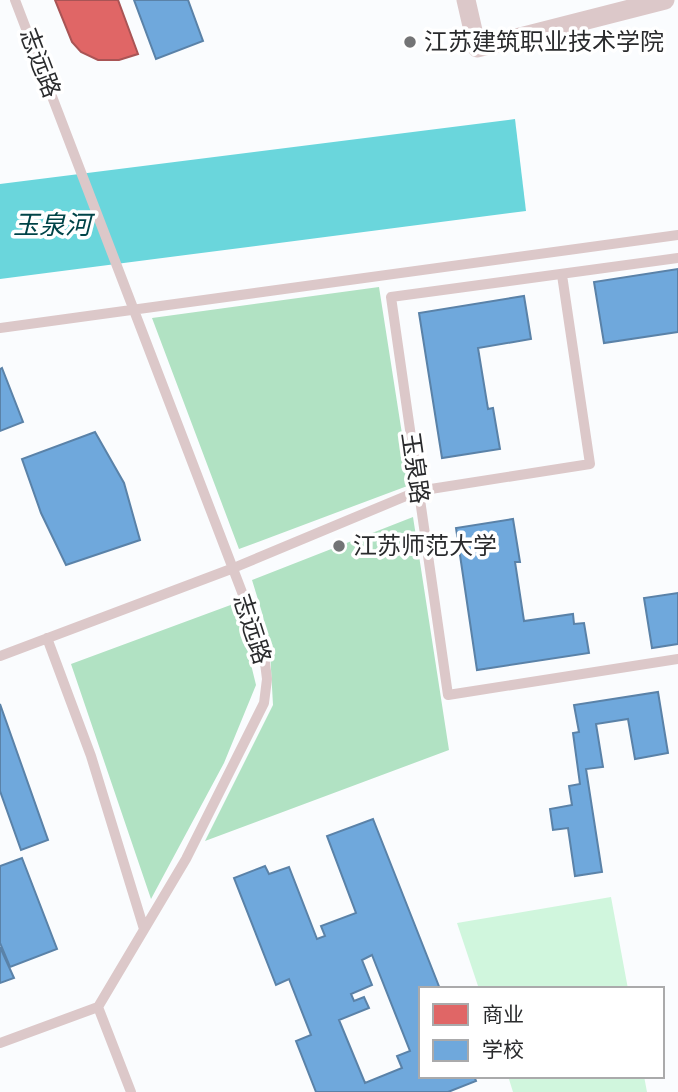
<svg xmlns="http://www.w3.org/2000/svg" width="678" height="1092" viewBox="0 0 678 1092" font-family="Jost,'Noto Sans SC',sans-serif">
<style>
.green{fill:#d0f6dd}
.forest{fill:#b1e2c3}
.water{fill:#6ad6dc}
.shops{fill:#e06666;stroke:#a95455;stroke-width:2}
.schools{fill:#6fa8dc;stroke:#5a82a8;stroke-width:2;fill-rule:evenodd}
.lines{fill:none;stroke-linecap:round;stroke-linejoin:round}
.service{stroke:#dcc8c9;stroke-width:10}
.minor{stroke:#dcc8c9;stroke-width:19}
.poi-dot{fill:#737476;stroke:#fff;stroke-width:2.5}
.labels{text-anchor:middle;stroke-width:7;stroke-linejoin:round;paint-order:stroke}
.poi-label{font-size:24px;fill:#2a2b2d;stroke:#fff;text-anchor:start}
.street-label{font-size:24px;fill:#2a2b2d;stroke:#fff}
.water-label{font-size:26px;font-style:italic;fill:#004448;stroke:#fff}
</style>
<rect width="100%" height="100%" fill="#fafcfe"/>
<!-- green -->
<path class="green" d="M611,897L628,989H479L457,923Z
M508,1076H644L647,1092H513Z"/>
<!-- forest -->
<path class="forest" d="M379,287L410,485L239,549L152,318Z
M413,517L449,750L205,841L273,705L270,651L263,616L252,580Z
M236,603L256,685L224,763L151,899L71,664Z"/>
<!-- water -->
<path class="water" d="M515,119L526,211L0,279V184Z"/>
<!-- shops -->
<path class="shops" d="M55,0H118L138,54L119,60H98L81,52L72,42Z"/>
<!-- schools -->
<path class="schools" d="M134,0H188L203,41L156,59Z
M678,269V332L604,343L594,282Z
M524,296L531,339L478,348L488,409L493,408L500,449L442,458L419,313Z
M2,368L23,422L0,431V369Z
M95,432L124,483L140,540L66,565L41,513L22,459Z
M513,519L520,562H515L524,621L573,614L574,624L584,623L589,653L477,670L456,528Z
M678,593V644L652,648L644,598Z
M658,692L668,753L635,759L628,719L596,724L603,767L586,769L602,872L575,876L568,828L553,830L550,809L572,805L569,786L580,784L573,733L579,732L574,705Z
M0,704L48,840L21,850L0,791Z
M373,819L440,989H421V1076H474L476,1081L448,1092H316L296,1041L311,1035L289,979L276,985L234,878L265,866L269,874L289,867L317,939L325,936L321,926L356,913L327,836ZM372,955L410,1051L397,1056L402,1068L365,1083L339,1020L369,1008L364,997L354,1001L351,994L372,985L362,960Z
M22,858L57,949L10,967L0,943V866Z
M0,947L14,978L0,983Z"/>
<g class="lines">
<!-- service -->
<path class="service" d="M15,0L263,647L267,679L264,703L186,859L98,1007
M678,258L391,297L448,695L678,659
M0,328L678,235
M47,638L91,756L144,929
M0,656L231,569L418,491L590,464L562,275
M0,1043L98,1007L131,1092"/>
<!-- minor -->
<path class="minor" d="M466,0L477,48L665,0"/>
</g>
<!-- markers -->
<g class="poi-dot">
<circle cx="410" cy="42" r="7"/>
<circle cx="339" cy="546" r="7"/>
</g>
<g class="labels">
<!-- poi labels -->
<g class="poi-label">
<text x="424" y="50">江苏建筑职业技术学院</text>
<text x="353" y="554">江苏师范大学</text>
</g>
<!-- street labels -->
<g class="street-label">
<text transform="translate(40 63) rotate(69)" y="8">志远路</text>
<text transform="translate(415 468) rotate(82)" y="8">玉泉路</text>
<text transform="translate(252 629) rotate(72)" y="8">志远路</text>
</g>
<!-- water labels -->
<g class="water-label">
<text x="52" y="234">玉泉河</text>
</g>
</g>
<!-- legend -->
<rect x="419" y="987" width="245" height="91" fill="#ffffff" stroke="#aaaaab" stroke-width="2"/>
<rect x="433" y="1004" width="35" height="21" fill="#e06666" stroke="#aaaaab" stroke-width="2"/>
<text x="482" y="1022" font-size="21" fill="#2a2b2d">商业</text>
<rect x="433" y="1040" width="35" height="21" fill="#6fa8dc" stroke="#aaaaab" stroke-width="2"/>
<text x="482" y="1057" font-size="21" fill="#2a2b2d">学校</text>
</svg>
